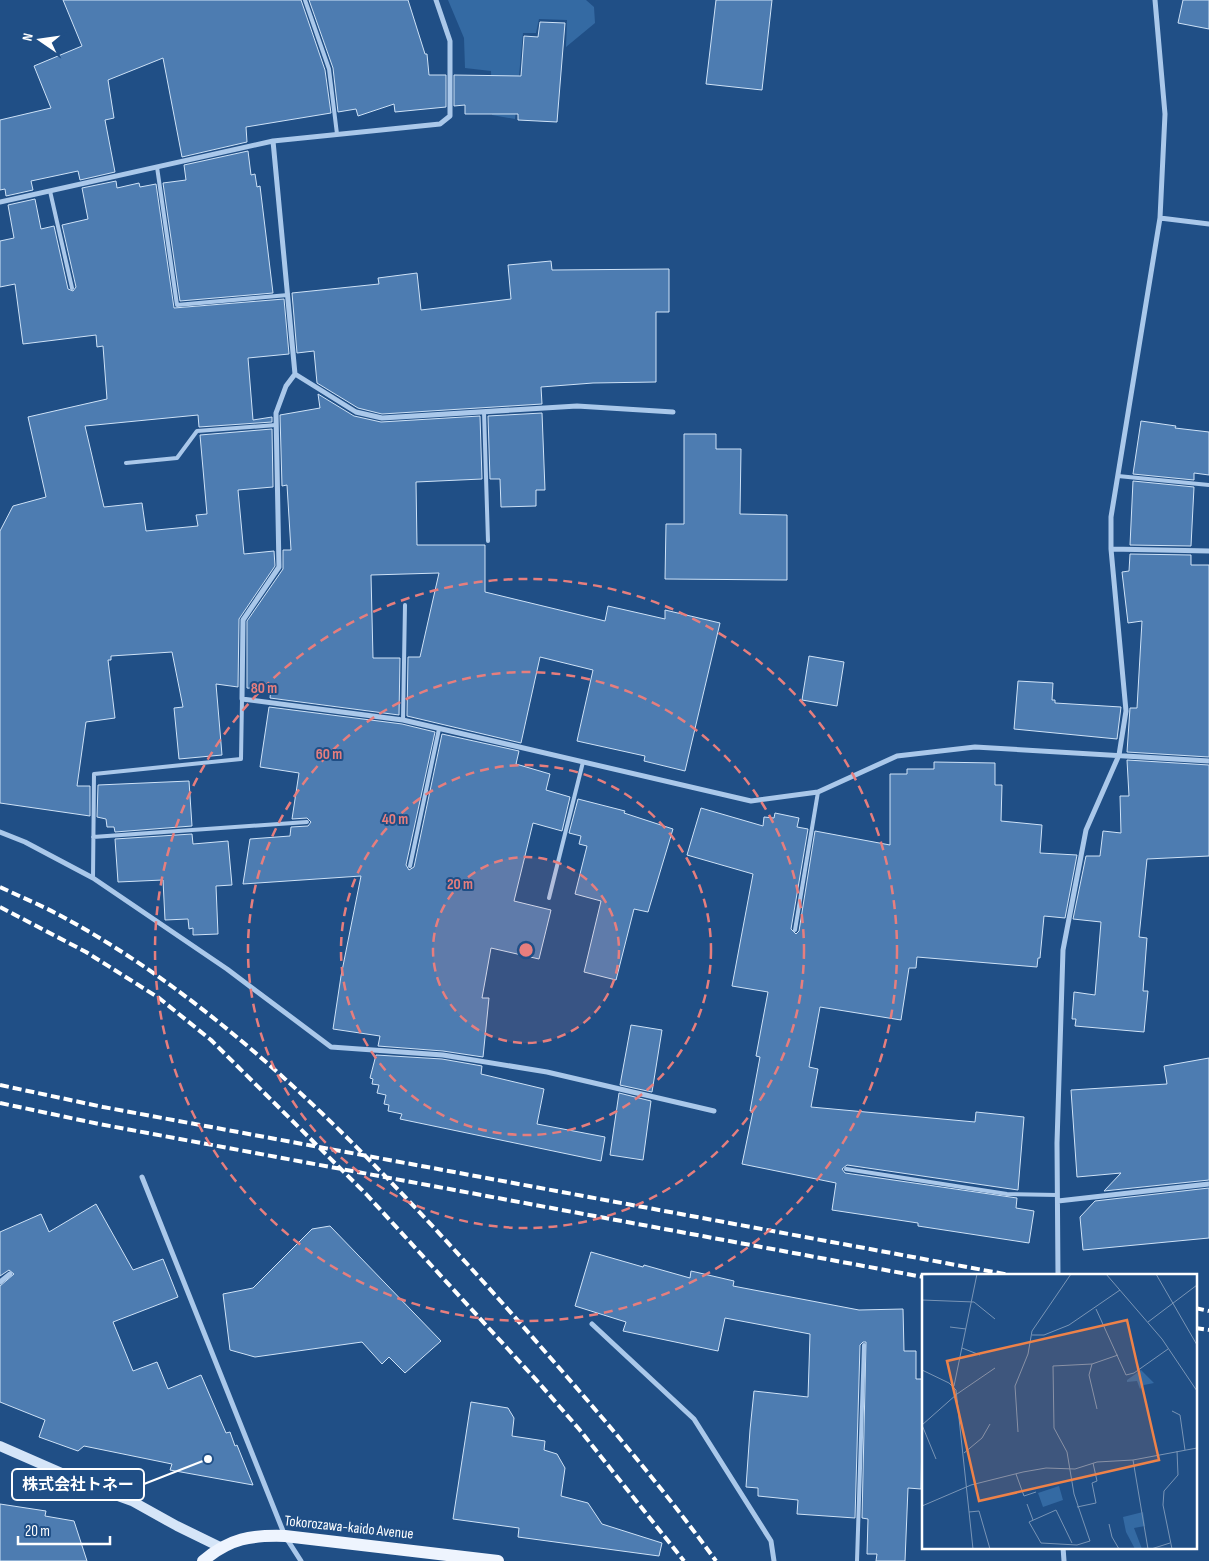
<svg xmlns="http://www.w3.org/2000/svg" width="1209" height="1561" viewBox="0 0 1209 1561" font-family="'Sofia Sans Condensed','Noto Sans JP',sans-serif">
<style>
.green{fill:#346aa3}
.building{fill:#4d7cb1;stroke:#cee2f7}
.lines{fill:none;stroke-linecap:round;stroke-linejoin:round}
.service{stroke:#aac8ea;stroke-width:4}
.minor{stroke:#aac8ea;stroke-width:5}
.secondary{stroke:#d5e5f8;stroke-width:10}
.primary{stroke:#eef4fe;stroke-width:12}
.rail{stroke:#fff;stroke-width:4;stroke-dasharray:9 4;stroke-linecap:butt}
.ring{fill:none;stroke:#e67e7e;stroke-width:2.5;stroke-dasharray:9 6}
.labels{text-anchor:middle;stroke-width:4;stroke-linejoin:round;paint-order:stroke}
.street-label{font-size:15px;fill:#fff;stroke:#204f86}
.inset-road{fill:none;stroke:#7995b6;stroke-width:1}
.view{fill:#ee8249;fill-opacity:0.15;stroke:#ee8249;stroke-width:2.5}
.inset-edge{fill:none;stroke:#fff;stroke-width:2.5}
.centre{fill:#e67e7e;stroke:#204f86;stroke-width:2.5}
.ring-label{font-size:15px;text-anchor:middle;font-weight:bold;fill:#e67e7e;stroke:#204f86;stroke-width:4;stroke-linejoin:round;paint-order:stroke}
.leader{fill:none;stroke:#fff;stroke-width:2}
.callout-dot{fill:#fff;stroke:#204f86;stroke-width:2}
.callout{fill:#204f86;stroke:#fff;stroke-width:2}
.callout-label{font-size:16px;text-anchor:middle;font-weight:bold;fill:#fff}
</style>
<rect width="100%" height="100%" fill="#204f86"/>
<!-- green -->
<path class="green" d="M448,0H586L594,7L595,23L566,47L567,20L539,19L536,33H523L515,119L492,115L491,71L465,68L464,38Z"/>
<!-- building -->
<path class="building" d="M63,0H301L325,70L331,113L246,127L247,142L182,157L163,58L108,80L114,118L105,120L115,172L80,180L78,171L31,181L33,190L6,196L5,189L0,190V120L51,108L34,66L82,46Z
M309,0H408L425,54H427L429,75H446V107L395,112L394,104L358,116L356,109L338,112L333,68Z
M716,0H772L762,90L706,84Z
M1183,0H1209V29L1178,23Z
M540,22L565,23L557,122L518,120V114H465V105L454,106V75L521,76L524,36L538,37Z
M248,151L251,175L255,174L257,187L260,186L273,293L180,301L163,183L186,180L184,165Z
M116,181L117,188L139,183L140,187L156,184L174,308L284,299L289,354L248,358L253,420L272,417V422L199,427L198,415L85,426L104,507L142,503L146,531L198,526L196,515L207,514L200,435L272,429L273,487L238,490L244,554L274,551L275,566L239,619L238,687L216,684L222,755L179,759L174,708L183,707L172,652L111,656V660H108L115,718L86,722L77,786H90V816L0,803V531L13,506L46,497L28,417L107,399L103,346L97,347L96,335L23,344L15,284L0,287V241L14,238L8,205L35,199L41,229L54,226L68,289L73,291L76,287L62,225L88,219L82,188Z
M551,261L552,270L669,269V312H656V382L593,383L541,387L542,404L382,414L358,408L317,383L314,351L297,353L292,293L379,284L378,278L417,273L421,310L511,299L508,265Z
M318,394L354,416L381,422L480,416L482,479L416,482L417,545H485V592L605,621L608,606L665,619V610L720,623L685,771L644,761L645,756L577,741L593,670L540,657L521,743L407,716L408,657H420L439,573L371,575L373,658H400L399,715L270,698L271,687L258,689L247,688V621L283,569V550H291L287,485L282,486L280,415L320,408Z
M542,413L545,490H536V506L501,507L500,479H490L488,416Z
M1141,421L1176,426L1175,428L1209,432V475L1194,473V480L1133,474Z
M684,434H716V449H741L740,514L787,515V580L665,579L666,524H684Z
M1133,481L1194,487L1191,546L1130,545Z
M1130,554L1191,555V565H1209V757L1127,752L1130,708H1137L1142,621L1128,623L1122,572L1129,571Z
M809,656L844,662L837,706L802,700Z
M1018,681L1053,683L1052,700H1055V703L1121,707L1117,739L1014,729Z
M269,707L402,724L435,732L406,865L409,870L414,867L442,734L519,751L516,764L550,774L546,790L570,797L562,831L533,823L514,901L551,910L539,959L491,948L482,998H489L483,1057L443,1051L378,1046L380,1036L333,1029L341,976L361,876L243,884L250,839L290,836L291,827L308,826L311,822L307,818L292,819L299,773L260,767Z
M1127,760L1209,765V856L1147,859L1139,937L1147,938L1143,991H1148L1144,1032L1075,1026L1076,1019H1072L1074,992L1095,995L1101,922L1073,919L1086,856H1100L1103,831L1121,833L1120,796H1129Z
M934,762L995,763V785H1002L1001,821L1042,825L1040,853L1077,855L1065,918L1044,916L1040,958H1038L1037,967L917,957L916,968H909L901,1020L820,1007L809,1067L818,1069L811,1107L975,1122L976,1112L1024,1117L1018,1190L847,1165L842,1169L845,1173L1017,1198L1016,1208L1034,1211L1029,1243L918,1226V1223L832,1210L836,1183L742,1164L753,1111H750L760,1057L756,1056L768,992L732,986L753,874L687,855L701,808L763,826L764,817L774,818L775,813L799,818L797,827L808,829L791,929L796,934L799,931L815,831L890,845V774H907V769H934Z
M189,781L192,826L115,832L114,827H107L106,819L97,817L98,785Z
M578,799L625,811L624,813L673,829L648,912L634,909L616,980L584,972L601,901L575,894L587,846L579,844L581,836L569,833Z
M192,834L193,844L228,841L232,885L216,886L218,934L193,935V928L189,929L188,919L165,920L163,880L118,882L115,839Z
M631,1025L662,1030L652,1092L620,1085Z
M376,1055L442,1059L482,1066L481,1074L544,1089L537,1124L605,1137L601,1161L400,1119L402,1114L388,1111L389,1105L384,1104L386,1095L377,1093L379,1085L372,1084L373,1079L370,1078Z
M1209,1058V1180L1104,1191L1121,1173L1077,1177L1071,1090L1167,1084L1164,1066Z
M619,1093L651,1101L643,1160L610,1155Z
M1209,1188V1238L1083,1250L1080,1217L1095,1201Z
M96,1204L133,1270L163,1259L178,1297L113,1322L133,1371L157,1362L168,1389L201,1375L226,1433L230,1432L235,1446L237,1445L253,1485L170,1470L172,1464L84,1446L78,1451L39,1437L45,1420L0,1402V1286L14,1274L9,1270L0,1276V1232L41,1214L49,1232Z
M330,1226L441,1341L405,1373L389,1357L382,1364L362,1342L255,1357L230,1350L223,1294L253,1288L312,1229Z
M591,1252L643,1267L644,1265L690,1278L691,1271L734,1281L733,1286L859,1310L903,1309L904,1351H916V1379H923L921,1489L908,1488L905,1561H876L877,1554H867L868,1519L862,1518L866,1342H863L860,1345L855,1518L797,1514L798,1500L758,1496V1488L746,1487L750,1430L754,1391L808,1397L810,1334L725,1318L718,1351L623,1331L626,1322L575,1306Z
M471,1402L508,1408L514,1418L512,1436L545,1441L544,1450L557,1454L565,1468L561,1496L588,1503L602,1524L662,1543L659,1556L518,1537L519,1528L453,1519Z
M0,1504L46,1511L45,1516L74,1521L87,1561H0Z"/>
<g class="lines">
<!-- service -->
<path class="service" d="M305,0L329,69L337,134
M157,167L177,305L288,295
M50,191L72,288
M484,412L488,541
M126,463L177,458L197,431L276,425
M1118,476L1209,485
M403,720L405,605
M93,837L307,822
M410,866L439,729
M93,878L94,774L241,759L242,699
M549,898L583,762
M795,930L818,792
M846,1169L1007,1194L1057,1195
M857,1561L864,1345"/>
<!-- minor -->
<path class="minor" d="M273,141L295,374L286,386L276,413L279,567L243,620L242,699L403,720L751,801L818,792L897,756L975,747L1209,761
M0,202L273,141L440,124L450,116V41L436,0
M1160,218L1209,224
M295,374L356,412L382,418L577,406L673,412
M1111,549L1209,551
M0,832L25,842L93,878L227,969L331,1047L443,1055L547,1072L714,1111
M142,1177L285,1536L301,1561
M1058,1201L1209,1184
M1058,1275L1057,1143L1063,950L1086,830L1119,755L1126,711L1111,549V517L1160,218L1165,114L1155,0
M0,1282L10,1274
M592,1324L694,1419L771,1541L774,1561
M1063,1547L1064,1561"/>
<!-- secondary -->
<path class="secondary" d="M0,1446L96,1488L132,1501L177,1526L220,1547"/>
<!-- primary -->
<path class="primary" d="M203,1561C230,1538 251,1535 285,1536L498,1561"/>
<!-- rail -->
<path class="rail" d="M0,887C21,897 43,906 63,917C235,1010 384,1170 513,1315C583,1395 653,1474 716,1561
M0,907L86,952L159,998L211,1040L366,1194L539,1383L579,1429L684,1561
M0,1085L103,1107L1010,1275
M0,1103L99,1124L923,1277
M1195,1308L1209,1311
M1195,1328L1209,1330"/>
</g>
<!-- distance rings -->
<circle cx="526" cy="950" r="93" fill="#e67e7e" fill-opacity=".12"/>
<g class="ring">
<circle cx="526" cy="950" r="93"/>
<circle cx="526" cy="950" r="185"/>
<circle cx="526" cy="950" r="278"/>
<circle cx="526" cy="950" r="371"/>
</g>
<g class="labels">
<!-- street labels -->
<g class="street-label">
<text transform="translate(349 1527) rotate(6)" y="5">Tokorozawa-kaido Avenue</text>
</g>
</g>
<!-- overview -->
<g transform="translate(922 1274)">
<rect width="275" height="275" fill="#204f86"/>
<path d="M219,96L232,109L222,111L218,115L215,107L205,108V106ZM137,212L141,226L121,233L116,219ZM221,238L223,252L212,254L220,275H213L204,258L201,243Z" fill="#346aa3"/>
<path class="inset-road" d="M184,0L240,65L275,117M234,0L275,71M0,1L19,0M0,26L52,28L73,45M174,35L204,101L212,99L246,75M226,48L275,11M28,53L44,55M110,61H122L147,51L198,16M40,74L58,81M170,90L167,101L175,135M0,96L27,109L34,116L51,275M32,112L55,0M250,137L258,141L263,176M0,151L35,120L73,94M0,151L14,185M96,158L93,112L106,80L110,57L149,0M42,179L60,164L68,150M211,186L226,275M94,200L102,222L114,218M105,230L111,246M0,232L49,211L101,198L124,194L153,195L175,188L211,186L275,174M155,233L174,229L170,209L175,207L171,189M47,238L57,237L68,275M187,250L190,263L197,275M150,269L134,236L107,248L119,269L155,271L168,267L152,220L145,178L132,154L131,92L170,90L196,81M229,275L248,269M250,275L241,231L242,217L256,201L255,177"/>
<path class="view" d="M205,46L237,186L57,227L25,87Z"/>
<rect width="275" height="275" class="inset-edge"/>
</g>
<circle cx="526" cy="950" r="8" class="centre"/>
<g class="ring-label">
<text x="264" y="693">80 m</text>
<text x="329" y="759">60 m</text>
<text x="395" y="824">40 m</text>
<text x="460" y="889">20 m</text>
</g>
<!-- callouts -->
<path class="leader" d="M208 1459L144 1484"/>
<circle class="callout-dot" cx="208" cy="1459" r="5"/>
<rect class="callout" x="12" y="1469" width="132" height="31" rx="5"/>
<g class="callout-label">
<text x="78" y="1490">株式会社トネー</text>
</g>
<!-- north arrow -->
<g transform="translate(40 40) rotate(283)" stroke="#204f86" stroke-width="4" paint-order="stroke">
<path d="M0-4L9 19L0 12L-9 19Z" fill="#ffffff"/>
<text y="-8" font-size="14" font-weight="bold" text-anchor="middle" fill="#ffffff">N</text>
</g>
<!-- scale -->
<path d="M18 1536v8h92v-8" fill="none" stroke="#ffffff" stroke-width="2.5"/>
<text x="25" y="1536" font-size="15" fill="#ffffff" stroke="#204f86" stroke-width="4" paint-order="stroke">20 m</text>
</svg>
